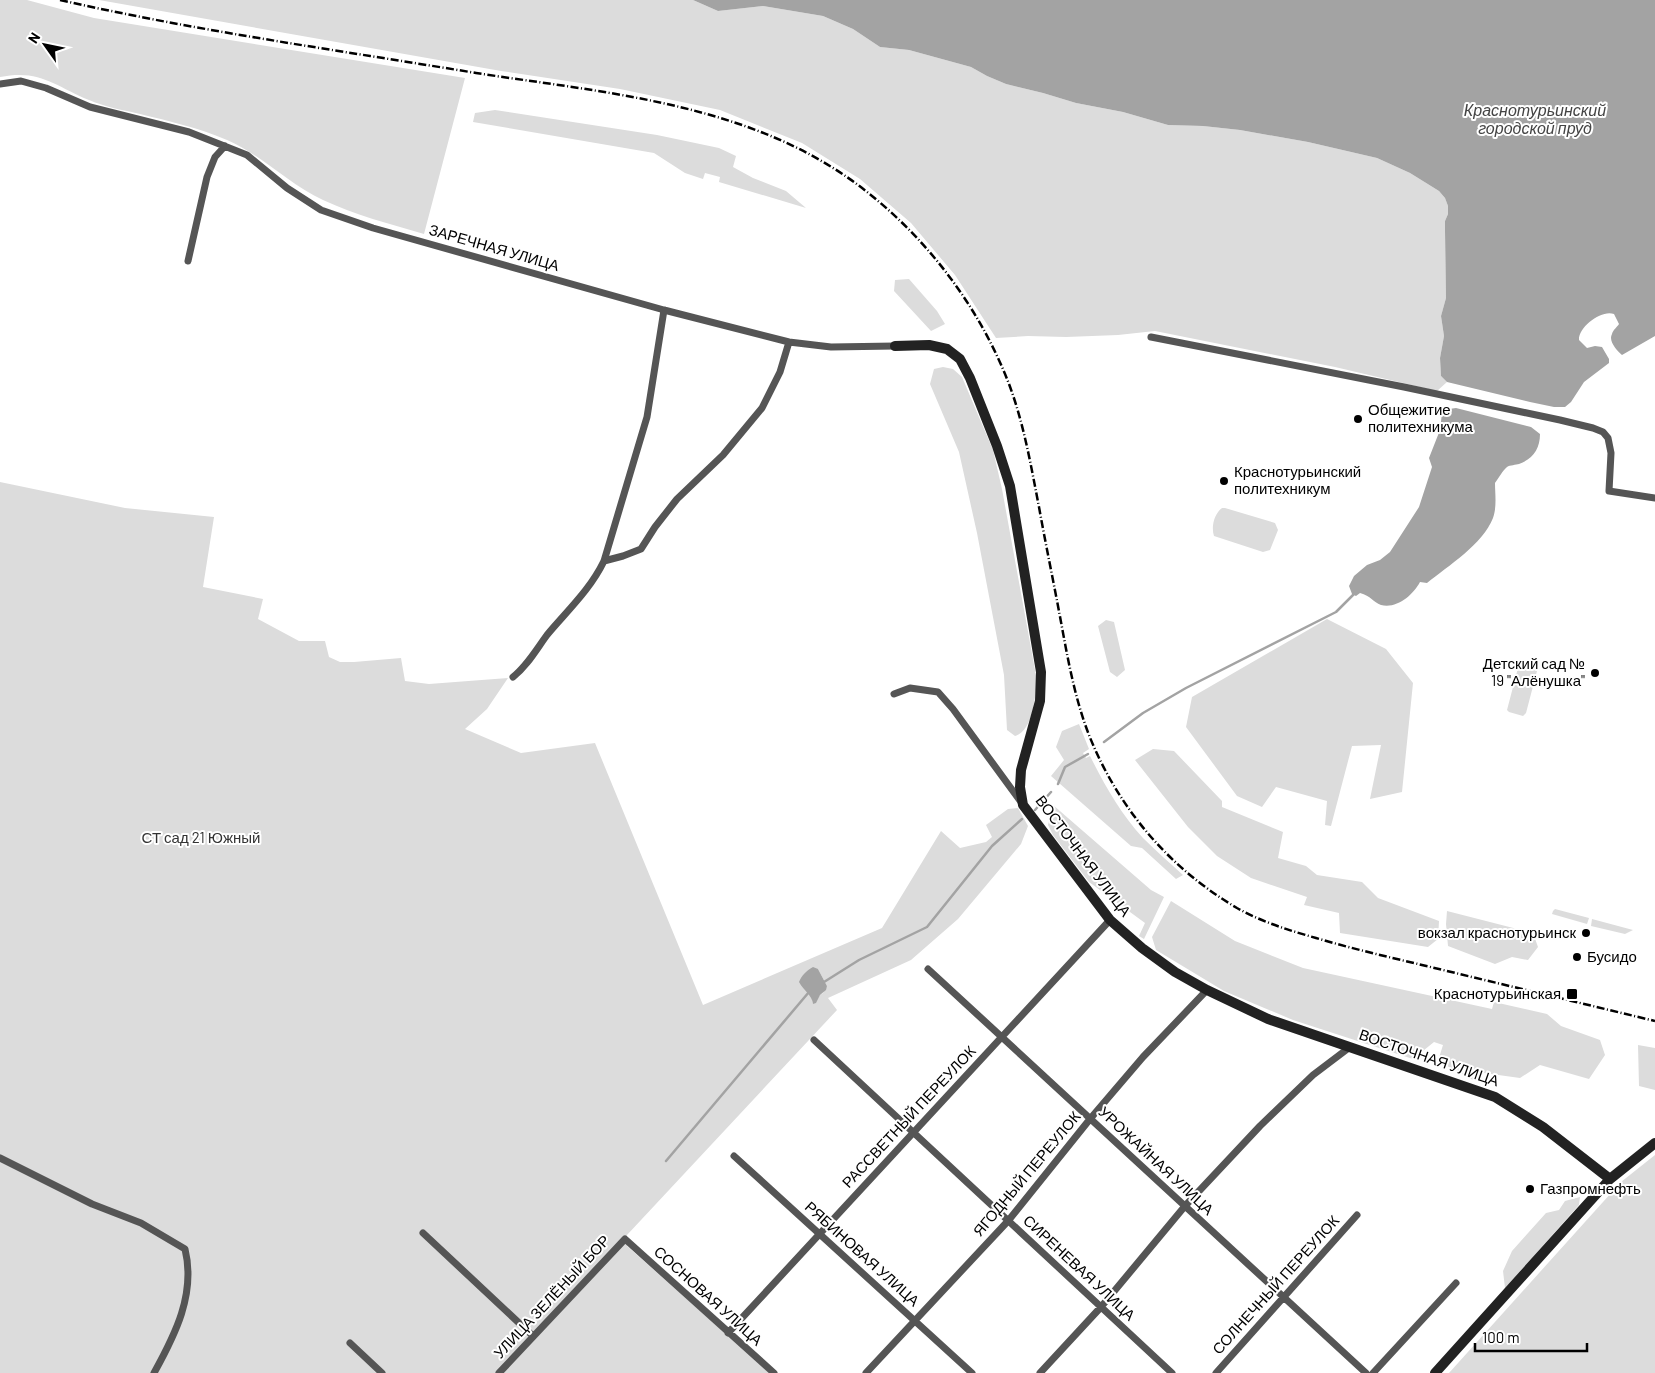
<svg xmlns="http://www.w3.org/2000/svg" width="1655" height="1373" viewBox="0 0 1655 1373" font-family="Barlow,sans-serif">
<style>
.green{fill:#dcdcdc;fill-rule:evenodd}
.water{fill:#a3a3a3}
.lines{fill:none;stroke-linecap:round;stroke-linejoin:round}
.stream{stroke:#a3a3a3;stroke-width:2.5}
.street{stroke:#555;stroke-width:7}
.secondary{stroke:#222;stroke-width:10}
.rail{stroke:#000;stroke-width:2.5;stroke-dasharray:8 2.5 1 2.5;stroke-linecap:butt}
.poi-dot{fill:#000;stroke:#fff;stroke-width:2}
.labels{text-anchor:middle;stroke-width:4;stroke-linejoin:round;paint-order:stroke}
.street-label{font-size:15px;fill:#000;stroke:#fff}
.poi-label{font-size:15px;fill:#000;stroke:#fff;text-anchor:start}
.park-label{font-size:15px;fill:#333;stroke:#fff}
.water-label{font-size:16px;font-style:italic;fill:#444;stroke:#fff}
</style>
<rect width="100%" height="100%" fill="#fff"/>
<!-- green -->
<path class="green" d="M0,0H27L94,18L465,78L424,234C390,224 355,215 323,200C288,184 262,155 227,140C199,128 169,121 140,114C123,110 105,107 89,100C55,86 40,69 0,77Z
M99,0H693L718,11L763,6L823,16L853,29L880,47L909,50L971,67L987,76L1006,84L1043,93L1076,103L1123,112L1168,125L1203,126L1240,130L1308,142L1377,158L1410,173L1439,191L1445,198L1448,206V214L1445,221V231L1446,298L1441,316L1444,336L1440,358L1441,376L1447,382L1437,391L1335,367L1155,331L1118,335L1066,337L1028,336L996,338L955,275L911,223L860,179L802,143L720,110L620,89L501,71Z
M495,110L657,135L719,148L736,156L733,167L753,178L786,191L806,208L719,182L720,177L705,173L703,179L685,173L654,153L473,122L475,113Z
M909,279L937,311L945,324L931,331L894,291L895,280Z
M943,367L953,369L962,377L993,450L1002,489L1037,681C1035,697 1033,731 1015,736L1007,730L1004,675L977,533L959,452L930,384L934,369Z
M0,482L125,508L214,517L203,587L263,599L258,619L299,641H325L329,657L340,662H354L401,658L405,681L429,684L508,678L487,709L465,729L521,753L595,743L703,1005L882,928L941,831L960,848L986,842L992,837L986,825L1008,809L1018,808L1028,826L1021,844L958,919L911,960L828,998L837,1010L627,1235V1246L770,1373H0ZM818,969L827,986L823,993L820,995L813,1004L812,998Z
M1222,508H1225L1275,523L1278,530L1270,550L1263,552L1214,536C1211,527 1214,514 1222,508Z
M1327,619L1386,649L1413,683L1402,792L1370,799L1381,745L1352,746L1331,826L1325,825L1327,801L1276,787L1262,807L1237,796L1186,727L1192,697Z
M1106,620L1114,622L1125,670L1117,677L1110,672L1098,626Z
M1521,665L1535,668L1537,671L1526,713L1523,716L1509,712L1507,710L1518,668Z
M1079,724L1089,749L1083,753L1086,758L1090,756C1105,786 1121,814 1143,838C1156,851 1170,863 1183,875L1176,879L1142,848L1131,846L1051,776L1064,760L1056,747L1062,731Z
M1153,749L1174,751L1222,801V807L1283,832L1278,858L1306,866L1317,875L1362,882L1378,898L1439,921L1438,939L1428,947L1340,933L1339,913L1304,905L1307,897L1251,878L1217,856L1188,827L1135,760Z
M1053,805L1151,890L1164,897L1144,939L1139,936L1145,923L1089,882L1053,835L1048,825Z
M1171,901L1235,941L1303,968L1492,1009L1494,1002L1547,1014L1561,1026L1600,1040L1605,1055L1589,1079L1540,1065L1520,1078L1484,1073L1473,1080L1438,1061L1443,1045L1434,1042L1413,1059L1293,1020L1224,991L1156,950L1152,937Z
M1555,909L1589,918L1587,924L1552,914L1553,911Z
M1447,911L1533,933L1538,947L1528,960L1512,957L1495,964L1448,946L1446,924Z
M1592,919L1633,930L1625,934L1591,926Z
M1638,1045L1655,1048V1090L1639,1086Z
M1655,1155V1373H1449L1621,1182Z
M1580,1197L1579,1205L1505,1288L1503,1271L1512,1251L1546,1213L1559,1210L1565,1201Z"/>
<!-- water -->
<path class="water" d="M693,0H1655V336L1622,355C1617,351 1608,341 1612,334C1613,330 1617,327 1619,324L1614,314C1602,309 1578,327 1579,340L1587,348L1595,346L1602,347L1609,359V363L1584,382L1571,402L1565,407H1554L1530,402L1447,382L1441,376L1440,358L1444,336L1441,316L1446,298L1445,231V221L1448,214V206L1445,198L1439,191L1410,173L1377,158L1308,142L1240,130L1203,126L1168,125L1123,112L1076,103L1043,93L1006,84L987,76L971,67L909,50L880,47L853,29L823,16L763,6L718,11Z
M1456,408L1531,427L1540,434C1540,449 1533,459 1519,464C1516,465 1510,465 1507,467C1503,470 1498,479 1495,483C1495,494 1497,507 1493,518C1483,544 1448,566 1427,583L1420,582C1413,595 1397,609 1381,605C1373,602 1371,596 1360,593L1356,596L1352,594L1349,586L1354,576L1367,565L1380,560L1390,552L1419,507L1432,467L1429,458L1440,430L1442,413L1449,409Z
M813,967L818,969L827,986L826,990L820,995L816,1003L813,1004C812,995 804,991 799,982C802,975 806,971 813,967Z"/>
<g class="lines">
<!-- stream -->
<path class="stream" d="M1104,742L1143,713L1186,688L1336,612L1355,593
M1058,784L1065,767L1088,754
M1035,810L1051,792
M824,982L859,960L927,927L992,846L1022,819
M666,1161L809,992"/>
<!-- street -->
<path class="street" d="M0,84L21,81L46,88L90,107L189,132L247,155L287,188L321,210L373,228L664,310L789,342L831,347L895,346
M188,261L207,177L215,157L225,146
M1151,337L1404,387L1560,420L1593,428L1603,432L1608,438L1611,453L1609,491L1655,498
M604,561L623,556L641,549L655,527L677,499L723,455L762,408L780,372L789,342
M513,677C527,666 536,650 547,635C567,611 590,590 604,561L647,417L664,310
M894,694L910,688L938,692L953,709L1021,802
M928,969L1366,1373
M814,1040L1172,1373
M734,1156L972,1373
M0,1158L92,1204L141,1223L185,1249C196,1294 175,1335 154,1373
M423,1233L533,1336
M728,1333L1110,920
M350,1343L382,1373
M499,1373L625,1239L774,1373
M866,1373L1008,1221L1090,1119L1143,1057L1207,990
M1040,1373L1101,1307L1185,1206L1260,1126L1313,1075L1350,1047
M1216,1373L1357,1215
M1373,1373L1456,1283"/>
<!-- secondary -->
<path class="secondary" d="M895,346L929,345L947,349L960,359L970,378L997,446L1010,486L1041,672L1040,701L1021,770L1020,787L1023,805L1110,920L1142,948L1175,972L1207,990L1268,1019L1495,1097L1543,1127L1610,1179
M1435,1373L1610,1179L1655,1143"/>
<!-- rail -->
<path class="rail" d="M60,0C197,31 337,50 476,73C606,93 748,103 858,185C925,235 979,306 1009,384C1024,424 1031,466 1039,507C1046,546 1054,584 1061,622C1068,660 1075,699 1089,735C1118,808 1169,868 1237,908C1262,922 1288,930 1316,938C1350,948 1384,956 1418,964C1497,983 1576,1002 1655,1021"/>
</g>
<!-- markers -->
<g class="poi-dot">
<circle cx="1358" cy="419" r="5"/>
<circle cx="1224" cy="481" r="5"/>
<circle cx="1595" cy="673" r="5"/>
<circle cx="1586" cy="933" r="5"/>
<circle cx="1577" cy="957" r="5"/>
<rect x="1566" y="988" width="12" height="12" rx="2.5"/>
<circle cx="1530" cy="1189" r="5"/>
</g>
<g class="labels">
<!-- street labels -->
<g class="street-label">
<text transform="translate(494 248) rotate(16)" y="5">ЗАРЕЧНАЯ УЛИЦА</text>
<text transform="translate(1083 856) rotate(53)" y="5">ВОСТОЧНАЯ УЛИЦА</text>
<text transform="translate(1429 1058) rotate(19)" y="5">ВОСТОЧНАЯ УЛИЦА</text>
<text transform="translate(909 1117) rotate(-47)" y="5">РАССВЕТНЫЙ ПЕРЕУЛОК</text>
<text transform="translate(1156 1161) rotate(43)" y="5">УРОЖАЙНАЯ УЛИЦА</text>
<text transform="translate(1027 1174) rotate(-50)" y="5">ЯГОДНЫЙ ПЕРЕУЛОК</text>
<text transform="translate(862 1254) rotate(42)" y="5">РЯБИНОВАЯ УЛИЦА</text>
<text transform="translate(1079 1268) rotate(43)" y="5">СИРЕНЕВАЯ УЛИЦА</text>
<text transform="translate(1276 1285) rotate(-48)" y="5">СОЛНЕЧНЫЙ ПЕРЕУЛОК</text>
<text transform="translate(708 1296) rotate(42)" y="5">СОСНОВАЯ УЛИЦА</text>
<text transform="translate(552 1297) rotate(-47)" y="5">УЛИЦА ЗЕЛЁНЫЙ БОР</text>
</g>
<!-- poi labels -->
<g class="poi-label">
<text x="1368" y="415">Общежитие<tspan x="1368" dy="17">политехникума</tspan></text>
<text x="1234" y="477">Краснотурьинский<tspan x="1234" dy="17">политехникум</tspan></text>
<text x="1585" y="669" text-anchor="end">Детский сад №<tspan x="1585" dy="17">19 "Алёнушка"</tspan></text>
<text x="1576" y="938" text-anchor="end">вокзал краснотурьинск</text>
<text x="1587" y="962">Бусидо</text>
<text x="1561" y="999" text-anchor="end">Краснотурьинская</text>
<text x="1540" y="1194">Газпромнефть</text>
</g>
<!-- park labels -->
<g class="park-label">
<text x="201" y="843">СТ сад 21 Южный</text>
</g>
<!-- water labels -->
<g class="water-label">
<text x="1535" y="116">Краснотурьинский<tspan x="1535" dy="18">городской пруд</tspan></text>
</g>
</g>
<!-- north arrow -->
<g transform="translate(45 45) rotate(303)" stroke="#ffffff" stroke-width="4" paint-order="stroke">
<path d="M0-4L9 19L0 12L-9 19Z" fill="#000000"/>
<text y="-8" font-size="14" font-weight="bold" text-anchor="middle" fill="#000000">N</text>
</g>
<!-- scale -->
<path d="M1475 1343v8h112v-8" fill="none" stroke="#000000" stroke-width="2.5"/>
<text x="1482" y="1343" font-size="15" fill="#000000" stroke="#ffffff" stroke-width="4" paint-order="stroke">100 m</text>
</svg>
